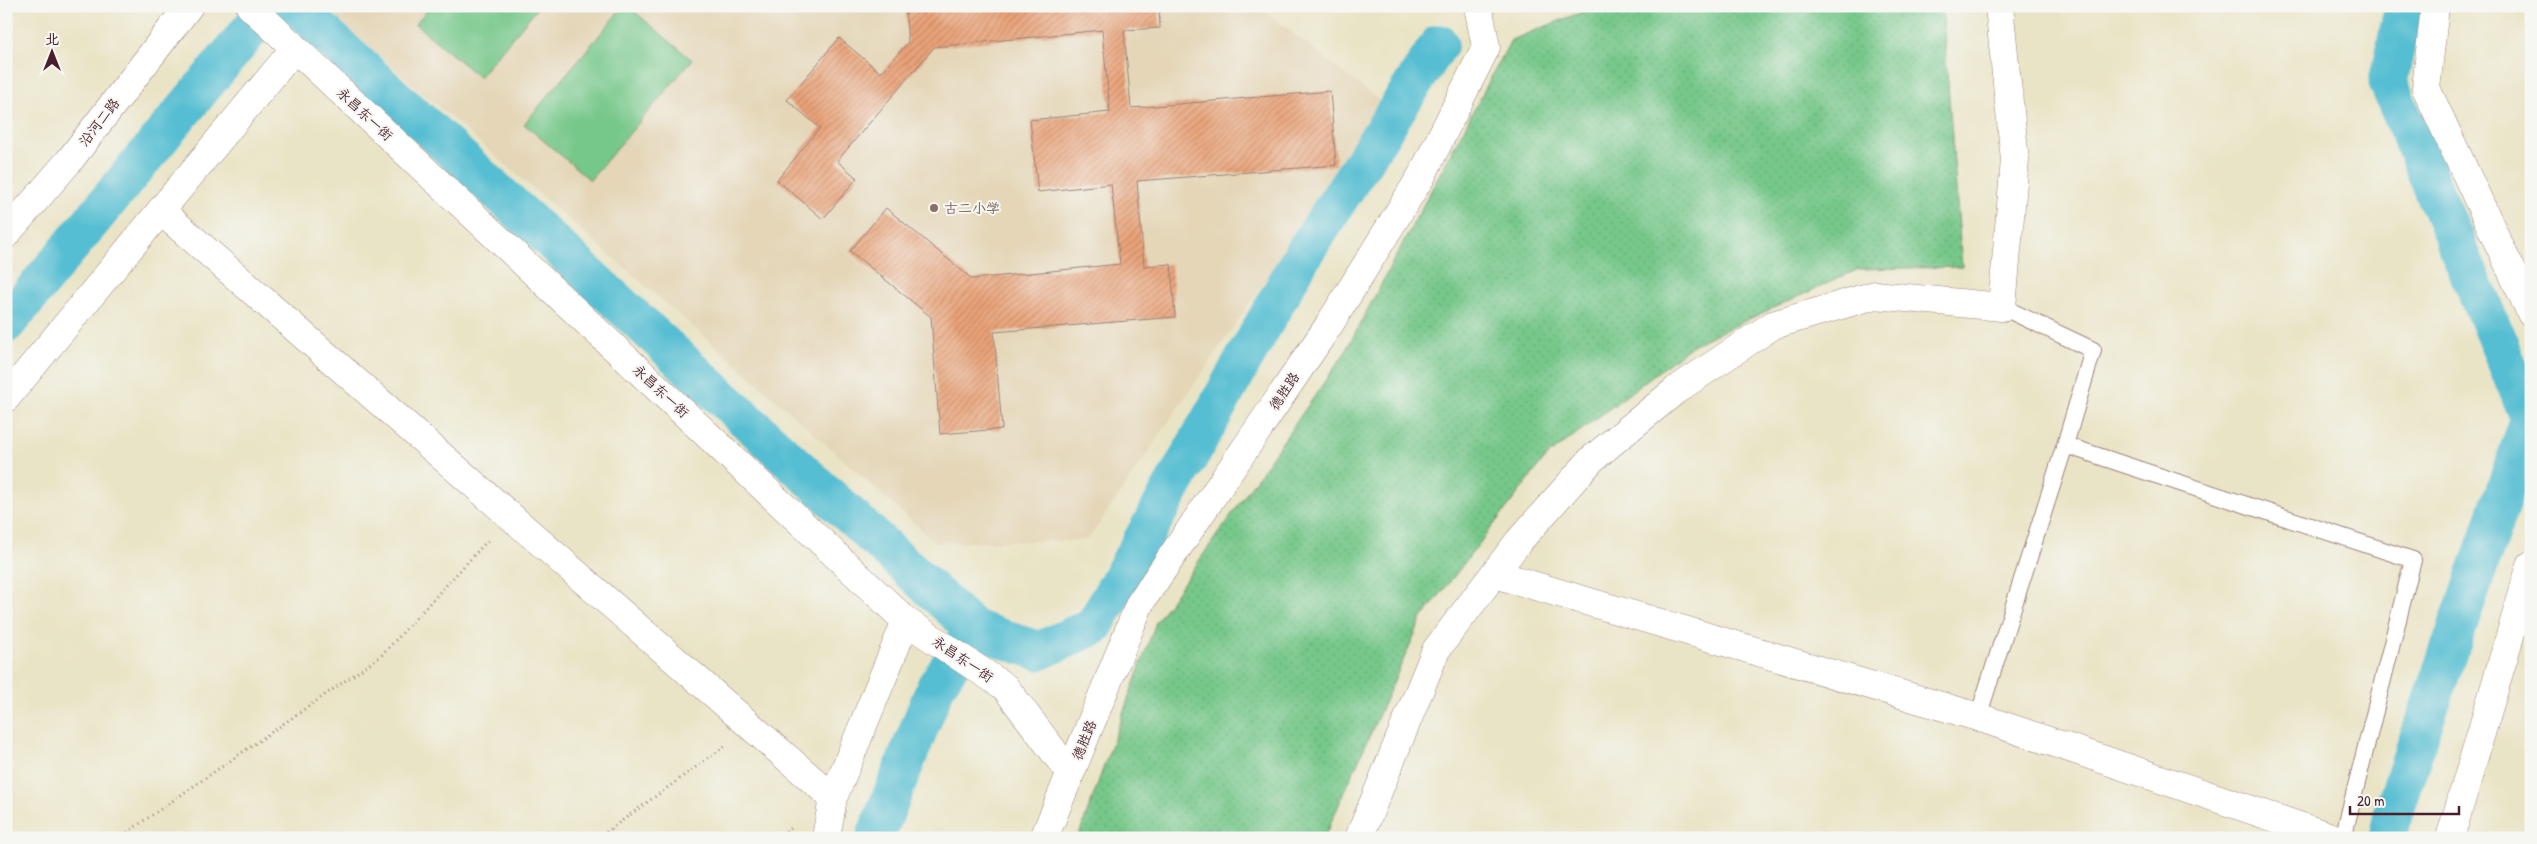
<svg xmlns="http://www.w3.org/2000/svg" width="2537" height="844" viewBox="0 0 2537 844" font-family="'Patrick Hand','LXGW WenKai TC',sans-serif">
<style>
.built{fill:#e4d6b7}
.grass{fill:url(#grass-dots);stroke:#60735a}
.green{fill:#76c78a;stroke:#60735a}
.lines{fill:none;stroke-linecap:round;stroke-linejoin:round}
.stream{stroke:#55bed2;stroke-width:11}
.canal{stroke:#55bed2;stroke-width:39}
.building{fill:url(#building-hatch)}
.lane-casing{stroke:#9a8278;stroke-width:18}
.street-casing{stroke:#9a8278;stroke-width:29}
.path{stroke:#9a8278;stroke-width:3;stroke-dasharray:1 4;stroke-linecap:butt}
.lane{stroke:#fff;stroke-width:16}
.street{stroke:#fff;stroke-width:28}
.education-dot{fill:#8d6e63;stroke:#f6f6f2;stroke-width:2}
.labels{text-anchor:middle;stroke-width:4;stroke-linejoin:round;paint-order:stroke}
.street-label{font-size:14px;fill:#4a1f2b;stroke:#f6f6f2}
.education-label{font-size:14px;fill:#785e54;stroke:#f6f6f2;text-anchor:start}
</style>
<defs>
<pattern id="grass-dots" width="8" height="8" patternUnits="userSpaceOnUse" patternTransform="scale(1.25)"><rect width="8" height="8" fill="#76c78a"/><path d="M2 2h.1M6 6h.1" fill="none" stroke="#68aa77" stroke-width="1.8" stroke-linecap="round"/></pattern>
<pattern id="building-hatch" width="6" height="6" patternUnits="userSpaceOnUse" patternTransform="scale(1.25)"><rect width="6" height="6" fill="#eaa378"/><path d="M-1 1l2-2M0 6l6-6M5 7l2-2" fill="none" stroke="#c08463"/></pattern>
</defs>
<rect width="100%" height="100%" fill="#f6f6f2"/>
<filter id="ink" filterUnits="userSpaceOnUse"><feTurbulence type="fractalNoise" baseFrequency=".02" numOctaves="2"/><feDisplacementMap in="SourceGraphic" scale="10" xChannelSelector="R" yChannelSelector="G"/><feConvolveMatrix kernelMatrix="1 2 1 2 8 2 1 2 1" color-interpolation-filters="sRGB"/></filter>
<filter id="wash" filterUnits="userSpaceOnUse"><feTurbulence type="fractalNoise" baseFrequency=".0096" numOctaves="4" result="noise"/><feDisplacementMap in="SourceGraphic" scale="20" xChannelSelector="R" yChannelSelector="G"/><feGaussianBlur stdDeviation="1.12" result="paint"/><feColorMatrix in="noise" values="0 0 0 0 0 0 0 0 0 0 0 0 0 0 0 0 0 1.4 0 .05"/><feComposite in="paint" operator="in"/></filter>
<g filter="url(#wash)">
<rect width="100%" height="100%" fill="#eae4c6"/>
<!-- built -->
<path class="built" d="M322,6H1258L1385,105L1088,540L936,543L752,378Z"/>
<!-- grass -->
<path class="grass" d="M1597,6H1942L1962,267L1859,269L1694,344L1546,457L1422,618L1324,838H1078L1156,622L1344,354L1511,40Z"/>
<!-- green -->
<path class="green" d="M431,6H539L479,77L415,24Z
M624,6H628L692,60L590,180L524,124Z"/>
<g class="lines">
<!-- stream -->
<path class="stream" d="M2530,418H2531"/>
<!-- canal -->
<path class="canal" d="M295,6L974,629L1039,651L1094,626L1302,256L1439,44
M6,324L270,6
M875,838L936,686L974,629
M2388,838L2394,809L2530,418L2388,82L2404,6"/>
</g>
<g id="blocks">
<!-- building -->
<path class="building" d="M905,6H1159L1160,28L1124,30L1131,108L1330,91L1336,165L1137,181L1144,266L1171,264L1175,317L994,332L1002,429L940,434L931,317L850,251L886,208L972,279L1120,264L1111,184L1038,192L1030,120L1110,112L1102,30L934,47L837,161L857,178L823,219L777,180L820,128L787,100L839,38L881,73L908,42Z"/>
</g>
</g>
<g filter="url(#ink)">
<use href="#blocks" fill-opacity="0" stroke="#9a8278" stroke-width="1"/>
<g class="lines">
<defs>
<path id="lane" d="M2065,445L2413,560L2343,838
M1978,717L2065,445L2093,350L2002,307"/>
<path id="street" d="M250,6L906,621L1005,687L1070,773
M2435,6L2426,88L2531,313
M161,211L833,798
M6,234L69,161L189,6
M6,398L295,48
M1495,574L1978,717L2334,838
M826,838L833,798L906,621
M1044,838L1140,603L1329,325L1422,175L1486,47L1478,6
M1359,838L1436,650L1519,541L1592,459L1676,390L1773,325L1875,295L2002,307L2015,160L1999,6
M2450,838L2531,565"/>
</defs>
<!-- lane casing -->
<use href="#lane" class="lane-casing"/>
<!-- street casing -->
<use href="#street" class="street-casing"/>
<!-- path -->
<path class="path" d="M119,838L381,656L488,540
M598,838L725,746
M778,838L794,826"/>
<!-- lane -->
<use href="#lane" class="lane"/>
<!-- street -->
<use href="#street" class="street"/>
</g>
</g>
<!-- markers -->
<circle class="education-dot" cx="934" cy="208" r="5"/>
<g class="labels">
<!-- street labels -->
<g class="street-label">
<text transform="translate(365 114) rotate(43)" y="5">永昌东一街</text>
<text transform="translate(99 122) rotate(-52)" y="5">沿河二路</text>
<text transform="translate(661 391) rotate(43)" y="5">永昌东一街</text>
<text transform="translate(1284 391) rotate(-56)" y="5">德胜路</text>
<text transform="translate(963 659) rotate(34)" y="5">永昌东一街</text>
<text transform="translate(1084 740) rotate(-68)" y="5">德胜路</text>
</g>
<!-- education labels -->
<g class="education-label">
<text x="944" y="213">古二小学</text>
</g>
</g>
<!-- margin -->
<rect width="2537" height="844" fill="none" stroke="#f6f6f2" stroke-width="25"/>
<!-- north arrow -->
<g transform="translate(52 52)" stroke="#f6f6f2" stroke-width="4" paint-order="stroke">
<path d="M0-4L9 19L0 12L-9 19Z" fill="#4a1f2b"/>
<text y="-8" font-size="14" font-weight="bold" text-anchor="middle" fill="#4a1f2b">北</text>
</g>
<!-- scale -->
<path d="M2350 806v8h109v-8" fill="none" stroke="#4a1f2b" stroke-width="2.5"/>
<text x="2357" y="806" font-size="15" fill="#4a1f2b" stroke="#f6f6f2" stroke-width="4" paint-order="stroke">20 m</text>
</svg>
